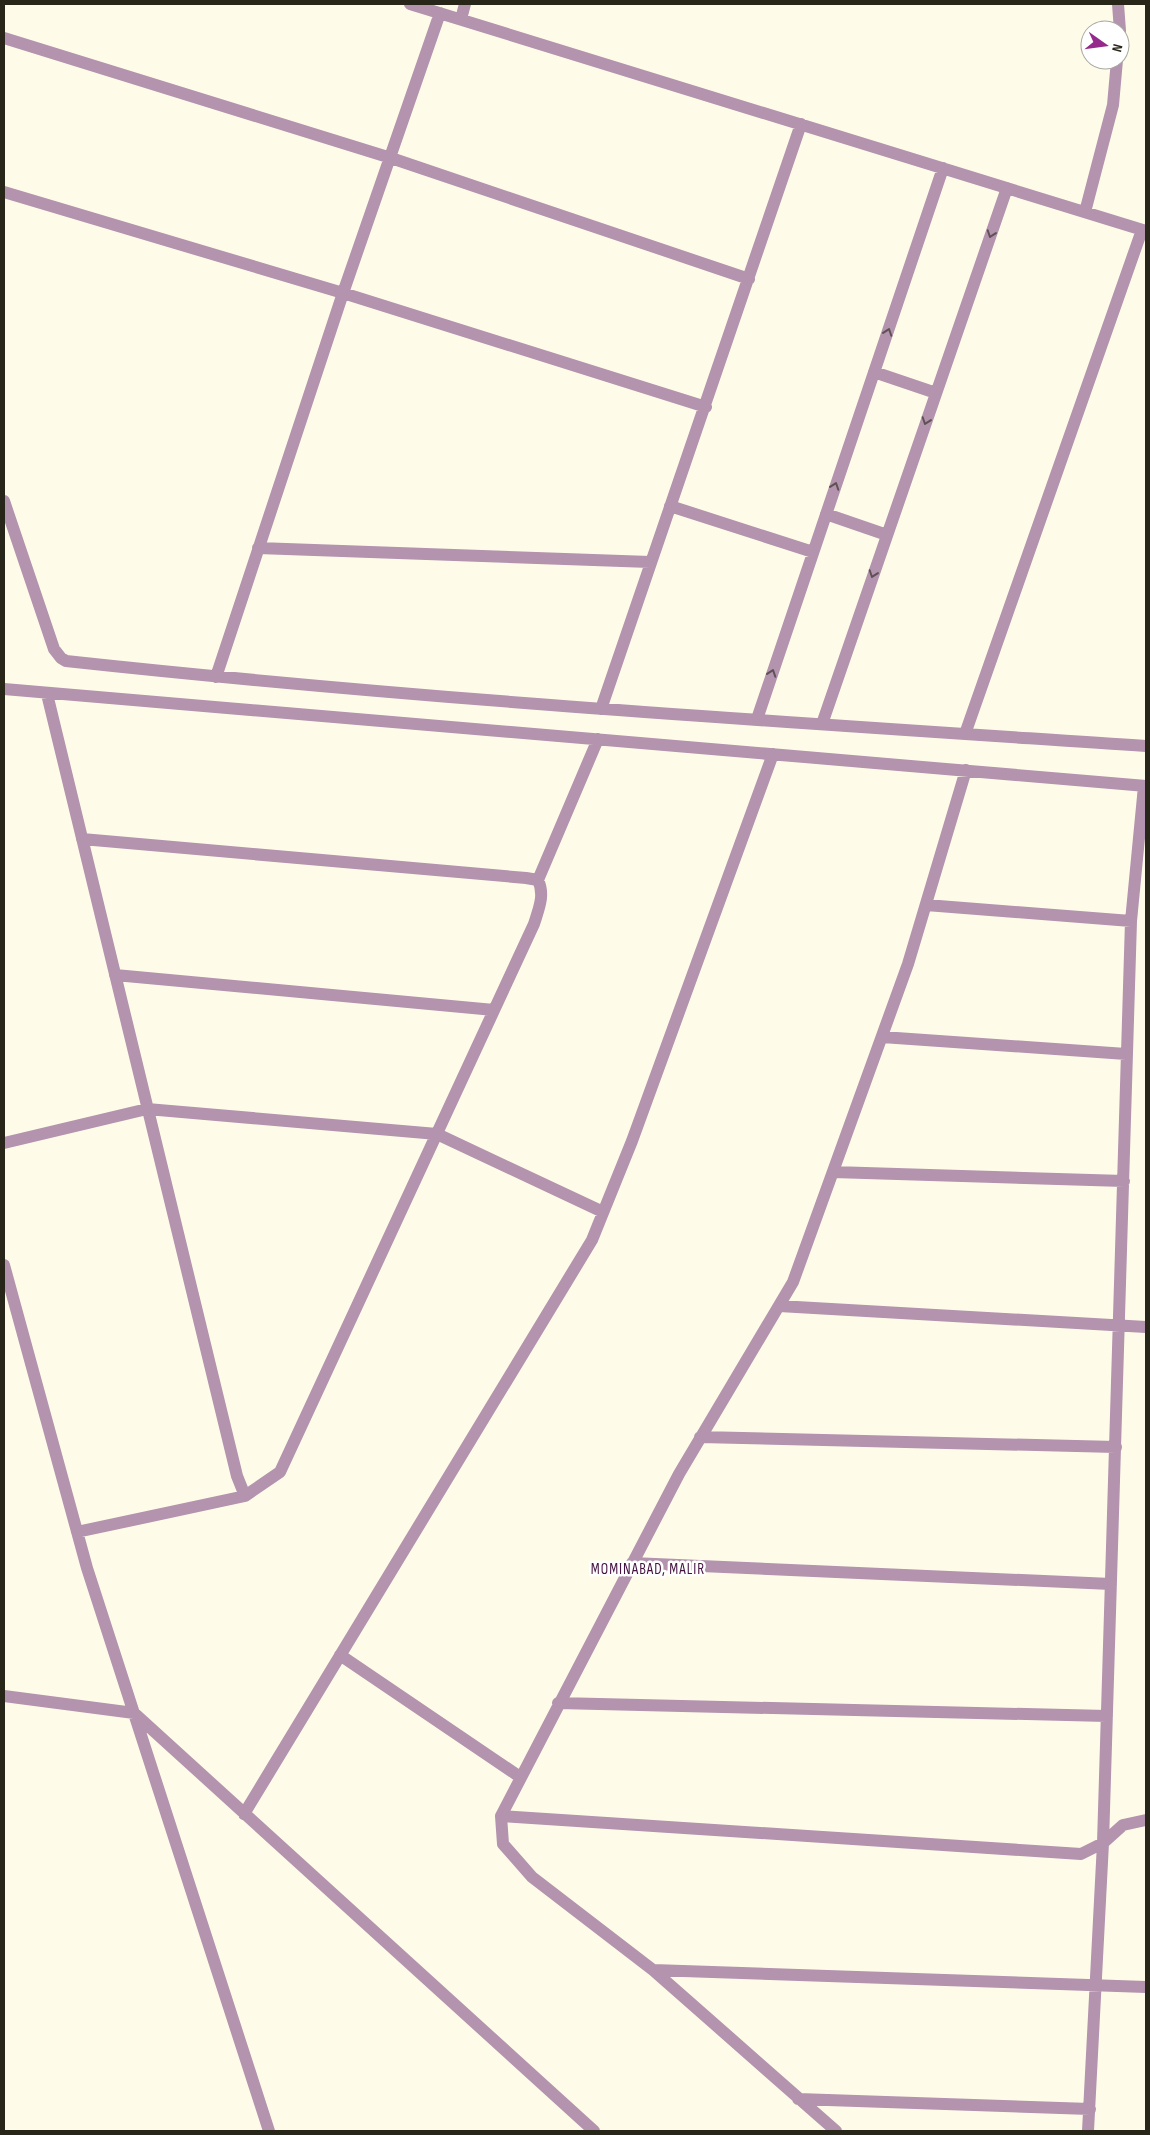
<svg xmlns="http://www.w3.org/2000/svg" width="1150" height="2135" viewBox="0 0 1150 2135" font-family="'Sofia Sans Condensed',sans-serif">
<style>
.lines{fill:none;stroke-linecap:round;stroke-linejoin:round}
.minor{stroke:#b393ae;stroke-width:12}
.oneway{stroke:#5f5255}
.labels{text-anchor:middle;stroke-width:5;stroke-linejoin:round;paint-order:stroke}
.neighbourhood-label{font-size:15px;letter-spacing:1px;fill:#441140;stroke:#fff}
</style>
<rect width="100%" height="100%" fill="#fefce8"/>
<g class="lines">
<!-- minor -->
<path class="minor" d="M410,4L1146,231
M1118,4L1120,31
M461,19L465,4
M4,38L391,158L749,279
M4,192L343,293L706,407
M1085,212L1113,105L1117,60
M874,372L936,393
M4,501L54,649L61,658L66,661C425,700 786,722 1146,746
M670,506L813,552
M826,514L887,535
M258,548L650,562
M216,677L343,293L440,13
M4,689L1146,786
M47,694L237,1476L245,1496
M601,709L801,124
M757,719L943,168
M822,724L1007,188
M965,734L1142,230
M538,880L598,739
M926,905L1131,921
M115,975L494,1010
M882,1037L1126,1054
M4,1143L147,1109L437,1134L603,1212
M833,1172L1124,1181
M4,1265L87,1568L269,2131
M779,1306L1146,1327
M700,1437L1116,1447
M77,1532L245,1496L280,1472L534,924C539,908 545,895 538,880L526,878L82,839
M632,1563L1111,1584
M340,1655L520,1777
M4,1696L134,1713L594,2131
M558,1703L1107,1716
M244,1814L592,1240L632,1141L773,754
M501,1816L1081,1854L1103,1843L1123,1825L1146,1820
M653,1970L1146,1987
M798,2099L1090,2109
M836,2131L653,1970L532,1877L503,1844L501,1816L679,1474L793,1282L908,964L966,770
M1088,2131L1103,1843L1131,921L1144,786"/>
</g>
<!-- one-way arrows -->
<defs><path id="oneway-chevron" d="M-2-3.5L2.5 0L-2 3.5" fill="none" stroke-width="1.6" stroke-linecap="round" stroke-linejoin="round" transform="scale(1.25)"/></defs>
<g class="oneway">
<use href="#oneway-chevron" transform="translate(991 234) rotate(109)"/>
<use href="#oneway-chevron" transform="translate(888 332) rotate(-71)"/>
<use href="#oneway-chevron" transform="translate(926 421) rotate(109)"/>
<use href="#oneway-chevron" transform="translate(835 486) rotate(-71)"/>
<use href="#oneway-chevron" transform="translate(873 574) rotate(109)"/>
<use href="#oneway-chevron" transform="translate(772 673) rotate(-71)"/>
</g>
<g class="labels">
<!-- neighbourhood labels -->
<g class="neighbourhood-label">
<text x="648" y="1574">MOMINABAD, MALIR</text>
</g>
</g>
<!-- border -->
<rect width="1150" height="2135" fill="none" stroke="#272619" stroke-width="10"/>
<!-- north arrow -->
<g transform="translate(1105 45) rotate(104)"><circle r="24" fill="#ffffff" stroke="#a9a8a3"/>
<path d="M0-4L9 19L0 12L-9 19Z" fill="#952a8c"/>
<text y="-8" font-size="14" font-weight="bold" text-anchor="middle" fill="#272619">N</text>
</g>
</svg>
